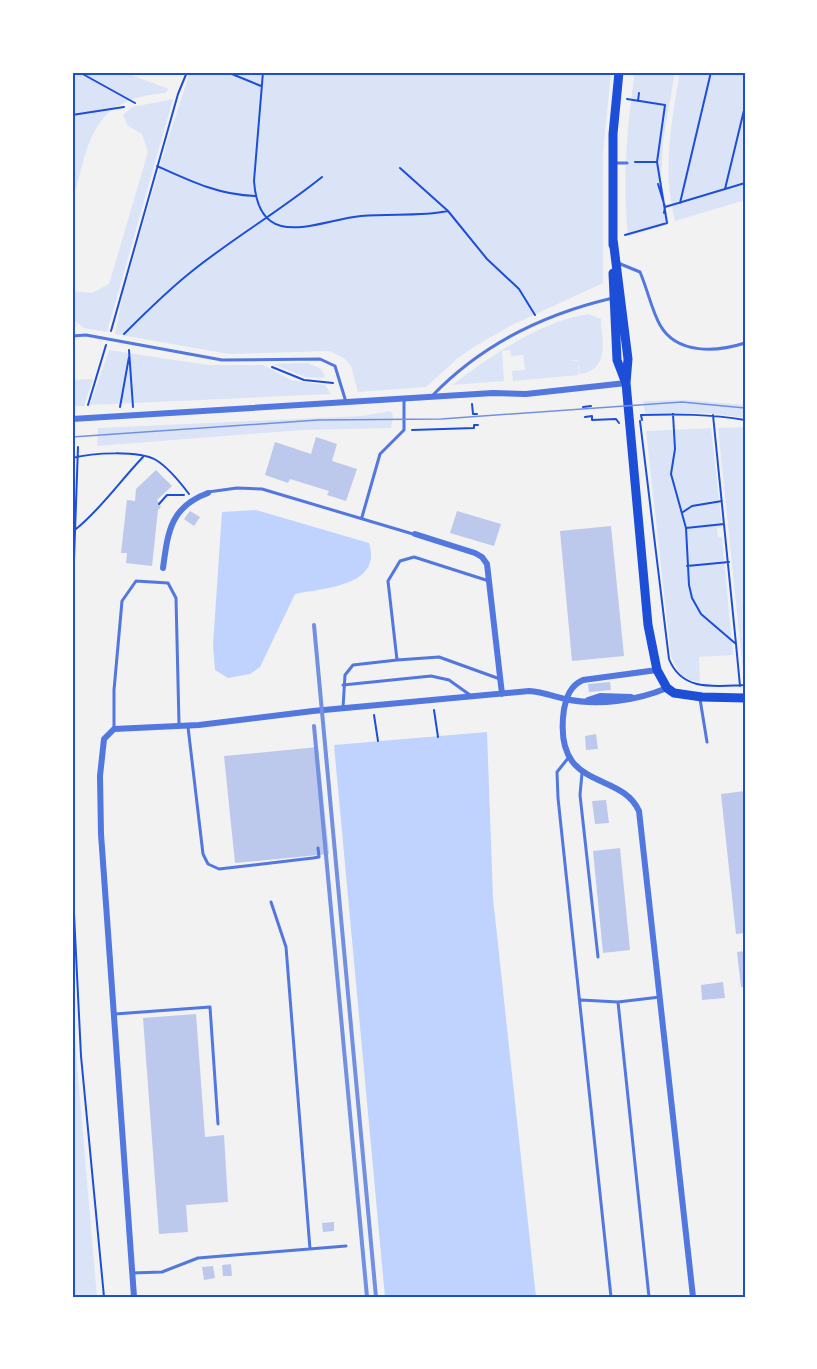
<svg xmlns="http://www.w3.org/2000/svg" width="817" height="1369" viewBox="0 0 817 1369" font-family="'Fira Sans Condensed',sans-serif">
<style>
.green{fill:#dbe4f7}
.water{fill:#bfd3fe}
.building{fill:#bdc9ec}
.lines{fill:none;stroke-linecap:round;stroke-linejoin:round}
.path{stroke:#1d4ed8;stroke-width:2}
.service{stroke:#5277de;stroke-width:3}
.minor{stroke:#5277de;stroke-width:6}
.primary{stroke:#1d4ed8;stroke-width:9}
.tram{stroke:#7290e2;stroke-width:1.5}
.rail{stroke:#7290e2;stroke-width:4}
.neatline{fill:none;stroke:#1d4ed8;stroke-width:2}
</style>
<rect width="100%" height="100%" fill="#f2f2f2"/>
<!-- green -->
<path class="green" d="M72,72H123L169,89L165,93C89,100 90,141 72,204Z
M190,72H611L603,154V283L510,326L477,345L458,358L426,387L358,392L351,366L345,359L330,351L229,354L115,334L123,294L167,142Z
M635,72H675L663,141L661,180L669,224L628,236C622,182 627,125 635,72Z
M680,72H745V200L675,221C662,169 671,124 680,72Z
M173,99L107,332L84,328L72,319V291L92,293L109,284L148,152L142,134L128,126L123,115L132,107Z
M588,314L601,319C602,342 610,369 580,374L578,360L569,361H578L579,375L513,381L512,371L525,370L523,355L511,356L510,350L502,351L504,381L452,385C489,357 541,321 588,314Z
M109,350L208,365H263L291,380L325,385L331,394L90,405Z
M308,363L321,369L325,376L323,378L305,377L273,364Z
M93,379L84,406H72V380Z
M687,400L745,405V418L708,413H645L643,401Z
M391,411L393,416L391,428L302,430L97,446L98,428L361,416Z
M745,427V681H744L718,428Z
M711,428L722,527L717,528L718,537H722L733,655L699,657L700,682C682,679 678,673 671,656L646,431Z
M72,962L76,1053L97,1297H72Z"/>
<!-- water -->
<path class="water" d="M256,510L369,543C383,587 322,588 295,594L260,667L250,674L228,678L215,670L213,645L222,512Z
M487,732L493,898L536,1297H385L334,745Z"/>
<!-- building -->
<path class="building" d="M316,437L337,444L332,461L357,469L346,501L327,495L329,491L290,479L288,483L265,475L275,442L311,454Z
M156,470L172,486L157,500L161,507L158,510L152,566L126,563L127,553H121L127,500L135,501L136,489Z
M190,511L200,517L194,526L184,519Z
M457,511L501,524L494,546L450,533Z
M611,526L624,656L572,661L560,531Z
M610,682L611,690L589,692L588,684Z
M596,734L598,749L586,750L585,736Z
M318,747L329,854L235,863L224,756Z
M745,791V933L736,934L721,794Z
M606,800L609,823L595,824L592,801Z
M620,848L630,950L603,953L593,851Z
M745,951V987H741L737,952Z
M723,982L725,998L702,1000L701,985Z
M196,1014L205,1137L224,1135L228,1202L186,1205L188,1232L159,1234L143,1018Z
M334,1222V1231L323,1232L322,1223Z
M231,1264L232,1276H223L222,1265Z
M213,1266L215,1278L204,1280L202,1267Z"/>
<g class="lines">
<!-- path -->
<path class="path" d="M79,72L135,103
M227,72L261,86
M263,72L254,181C259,254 318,220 361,216C391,213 419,217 448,211
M741,72L745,73
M638,101L639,93
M72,115L124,107
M635,162H657
M157,166C190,181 219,195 255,196
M400,168L448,211L487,259L519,289L535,315
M658,184L665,207L664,213
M725,189L745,106
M680,203L711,72
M665,207L745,183
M625,235L667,223L657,162L665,105L627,99
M111,331L178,94L187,72
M124,334C146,312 167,291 191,272C233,238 280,211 322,177
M129,350L133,407
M272,367L304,380L333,383
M472,404L473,414H477
M88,405L106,345
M120,407L129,357
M583,407L591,406
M673,414L675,449L671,474L686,528L689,585L692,598L701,614L736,644L740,686
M713,415L736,644
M585,417L592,416V420L616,419L619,423
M642,420L641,415C677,414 710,414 745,420
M640,421L669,659C682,692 715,686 745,685
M412,430L474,428V425H478
M72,458C92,453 138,450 156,460C169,468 180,482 189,494
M159,504L167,495H184
M683,512L692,506L722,501
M686,528L724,524
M76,529C101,509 120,481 143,457
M687,566L729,562
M72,616L78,447
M434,710L438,737
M374,715L378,741
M72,873L81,1056L104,1297"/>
<!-- service -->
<path class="service" d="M614,163H627
M618,263L640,272C647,288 652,311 660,325C677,355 717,352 745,343
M72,336L86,335L222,360L320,359L335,366L346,402
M432,396C481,345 544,314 613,298
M208,492L237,488L262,489L413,534
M362,517L380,454L404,430V400
M489,581L414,557L400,561L388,581L397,660L439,657L500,679
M343,685L431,676L449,680L470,695
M700,699L707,742
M343,708L345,675L353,665L397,660
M114,727V690L122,601L136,581L168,583L176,598L179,724
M188,727L203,854L208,864L219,869L313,858L319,857L318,848
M569,757L557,772L558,798L611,1297
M582,773L580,795L598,957
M271,902L286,947L310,1249
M581,1000L618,1002L660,997
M618,1002L649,1297
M115,1014L210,1007L218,1124
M132,1273L162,1272L198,1258L346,1246"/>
<!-- minor -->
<path class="minor" d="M72,419L493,393L526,394L626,383
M415,534L475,553L482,557L487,564L502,694
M163,568C168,532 170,507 208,493
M657,670L583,680C570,686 567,696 564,709C552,793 620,769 639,811L693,1297
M588,700L600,696L631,697
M134,1297L101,834L100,776L104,739L114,729L199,725L313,711L529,691C543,692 552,696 565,699C598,706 636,701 667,688"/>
<!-- primary -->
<path class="primary" d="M613,239L628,359L626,383L648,625L657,670L667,688L674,693L702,697L745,698
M613,245V134L619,72
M613,273L617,360L625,381"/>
<!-- tram -->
<path class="tram" d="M72,437L318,420L441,419L653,404L682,402L745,408"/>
<!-- rail -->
<path class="rail" d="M314,625L376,1297
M314,726L367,1297"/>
</g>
<!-- border -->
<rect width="817" height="1369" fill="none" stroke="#ffffff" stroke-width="147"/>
<rect x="74" y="74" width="670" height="1222" class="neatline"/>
</svg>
